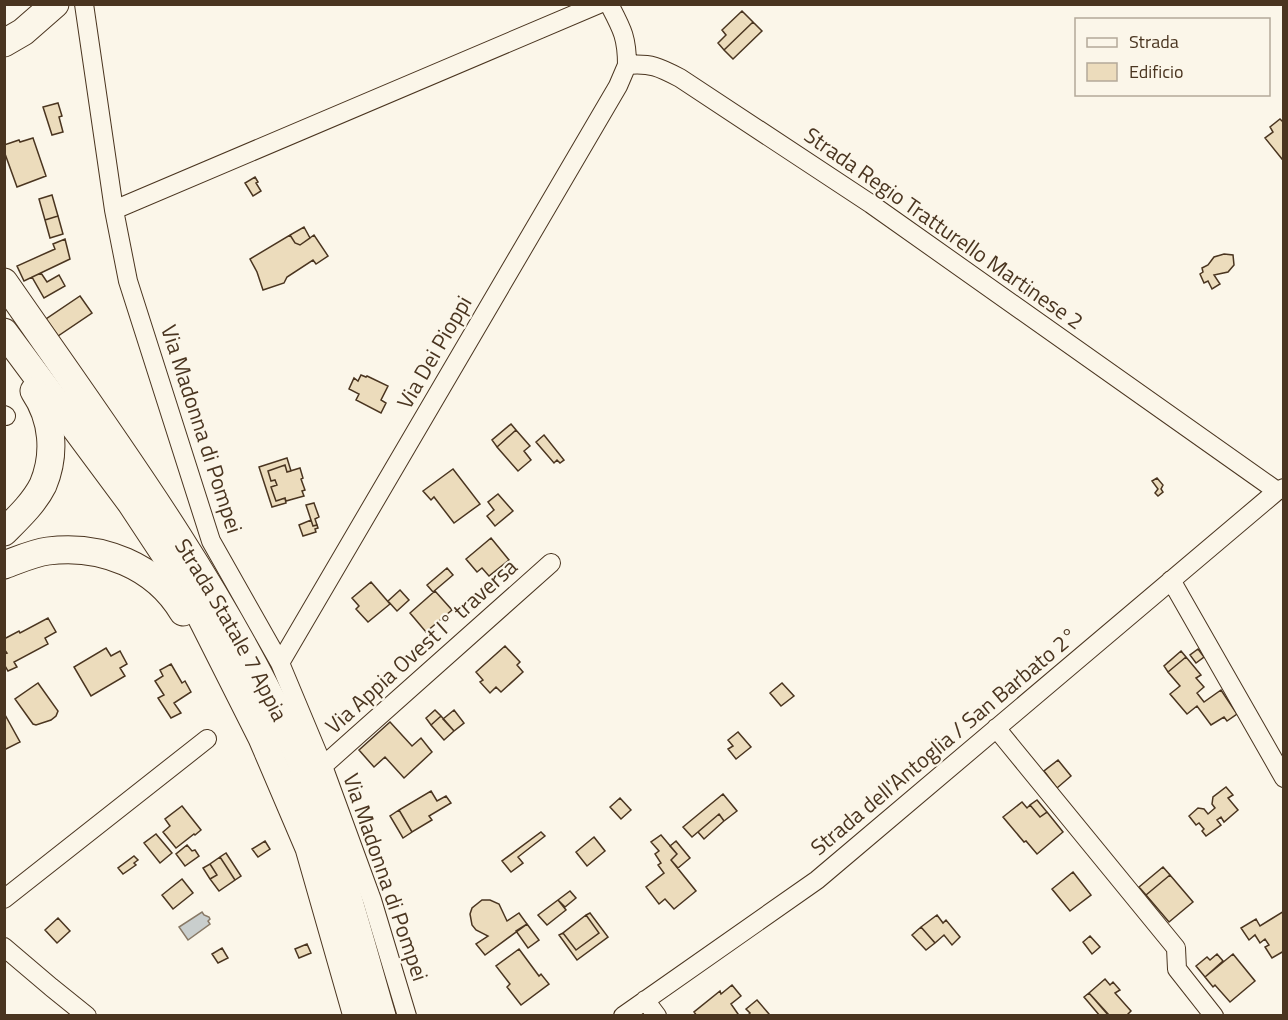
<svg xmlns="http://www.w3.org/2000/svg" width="1288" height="1020" viewBox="0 0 1288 1020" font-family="'Titillium Web',sans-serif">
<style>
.water{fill:#c9cecd;stroke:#887966;stroke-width:1.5}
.building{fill:#ecdcbc;stroke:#4a3520;stroke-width:1.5}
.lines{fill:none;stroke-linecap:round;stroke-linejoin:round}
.minor-casing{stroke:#4a3520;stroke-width:20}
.highway-casing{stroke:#4a3520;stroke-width:29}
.minor{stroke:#fbf6e9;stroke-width:18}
.highway{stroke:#fbf6e9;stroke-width:27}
.labels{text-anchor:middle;stroke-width:4.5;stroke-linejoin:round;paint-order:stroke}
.street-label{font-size:22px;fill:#4a3520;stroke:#fbf6e9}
</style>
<rect width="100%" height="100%" fill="#fbf6e9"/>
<!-- water -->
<path class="water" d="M202,912L204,915L209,917L210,919L208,921L210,924L188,940L179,927Z"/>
<!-- building -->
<path class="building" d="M742,11L753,22L724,50L718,43L726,35L722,30Z
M753,22L762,31L733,59L724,50Z
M58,103L62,116L59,117L63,132L52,135L43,107Z
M1280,119L1284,123V158L1282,159L1265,138L1273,132L1270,127Z
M33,138L46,176L17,187L4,151V145L19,140L20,142Z
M255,177L258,182L256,183L261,191L253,196L245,183Z
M52,195L58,216L45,220L39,199Z
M58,216L63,234L50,238L45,220Z
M304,227L310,238L300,245L295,243L290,235Z
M290,235L295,243L300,245L314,235L328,256L316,264L313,260L287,277L284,283L263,290L257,272L250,259Z
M65,239L70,259L24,281L17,266L55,249L53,244Z
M1224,254L1233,255L1234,265L1228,272L1214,275L1220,284L1212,289L1208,281L1204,283L1200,274L1203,272L1202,268L1208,265L1214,257Z
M41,273L47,282L59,275L65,286L44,298L32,277Z
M80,296L92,313L58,336L46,319Z
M361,375L366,377L367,376L388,386L381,400L386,403L381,413L356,400L359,394L349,389L354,378L358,381Z
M511,424L516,430L497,447L492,440Z
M516,430L530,446L524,451L531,460L518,471L497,447Z
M544,435L564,460L560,463L557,460L554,463L536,442Z
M287,458L291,471L287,472L285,465L268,471L271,481L275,480L277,485L271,487L276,501L285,498L286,503L272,507L259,467Z
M285,465L287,472L300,468L303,478L301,479L305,490L302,491L304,496L286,501L285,498L276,501L271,487L277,485L275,480L271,481L268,471Z
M453,469L480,504L454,523L434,497L431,500L423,491Z
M1157,478L1163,485L1161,489L1163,492L1158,496L1155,493L1158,489L1152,481Z
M498,494L513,511L495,526L487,516L494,510L488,502Z
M314,503L319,517L315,519L317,525L313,526L306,505Z
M311,520L313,526L317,525L318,528L315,529L316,532L303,536L299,525Z
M491,538L509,560L489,576L482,568L477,572L466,559Z
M447,568L453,575L433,592L427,585Z
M371,582L390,604L368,622L356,609L359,606L352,598Z
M400,590L409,600L397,611L388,601Z
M435,591L452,610L426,632L410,613Z
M48,618L56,632L45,638L48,644L14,662L17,667L8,671L4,664V654L7,653L4,649V639L19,631L20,633Z
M505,646L520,662L517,665L523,672L501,692L496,687L490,693L480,682L483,680L476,672Z
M106,648L111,656L120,651L127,664L120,668L125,676L91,696L74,667Z
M1198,649L1204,657L1196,663L1190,655Z
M1181,651L1186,657L1168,672L1164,666Z
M1186,657L1201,675L1196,678L1204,687L1197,693L1204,702L1221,690L1237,714L1227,721L1224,717L1211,725L1197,706L1187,714L1170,694L1180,686L1168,672Z
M171,664L182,683L185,681L191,692L174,703L181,713L171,718L158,698L164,695L155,681L163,676L160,670Z
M38,683L58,711L56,716L51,720L36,725L33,724L15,699Z
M782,683L794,696L781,706L770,693Z
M435,710L441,716L431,725L426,718Z
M454,710L464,723L454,731L443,719Z
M4,713L20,742L4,750Z
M441,716L454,731L444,740L431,725Z
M390,722L412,746L421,738L432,752L404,778L385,757L374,767L359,750Z
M738,732L751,747L736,759L728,749L733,746L728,740Z
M1058,760L1071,776L1057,788L1044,771Z
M1226,787L1233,795L1228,798L1238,810L1224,822L1221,817L1217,820L1221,825L1206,836L1202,831L1204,829L1199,823L1196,825L1189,816L1198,808L1204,809L1208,814L1215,808L1212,804L1213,797Z
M431,791L437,801L446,796L451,803L429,816L432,820L412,832L399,810Z
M723,794L737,811L724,821L719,814L692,837L683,827Z
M620,798L631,810L621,819L610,807Z
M1037,800L1047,812L1040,817L1030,805Z
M1022,802L1027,808L1030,805L1040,817L1047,812L1063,832L1037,854L1026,841L1024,842L1003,817Z
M182,806L201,830L195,835L194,834L176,848L163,832L170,826L165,819Z
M399,810L412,832L403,838L390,816Z
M719,814L724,821L704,839L698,832Z
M541,832L545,836L518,857L523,863L511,872L502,861Z
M156,834L172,853L160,863L144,843Z
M661,835L677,854L671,860L696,891L674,909L665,899L659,904L646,887L664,873L658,865L661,863L655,854L659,851L651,842Z
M594,837L605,851L587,866L576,852Z
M265,841L270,849L258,857L252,849Z
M676,841L690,858L678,868L671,860L677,854L670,846Z
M187,845L192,851L195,850L199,856L185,866L176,854Z
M226,853L241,876L235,880L220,857Z
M134,856L138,860L134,863L136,865L123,874L118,868Z
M220,857L235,880L219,891L210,879L217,875L210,864Z
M210,864L217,875L210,879L203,868Z
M1163,867L1170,875L1146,895L1139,887Z
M1073,872L1091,895L1070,911L1052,889Z
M1170,875L1193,902L1169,922L1146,895Z
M182,879L193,893L173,909L162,895Z
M570,891L576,898L565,907L558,900Z
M482,900H490L499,904L507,921L519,913L527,924L485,955L476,944L488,936L476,930L472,925L470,914L472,908Z
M558,900L566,910L547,925L538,915Z
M1284,911V951L1272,958L1265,947L1269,945L1265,939L1260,943L1255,935L1249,940L1241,928L1256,919L1260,926Z
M590,913L608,937L577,960L559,935L563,933L576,950L599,933L586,915Z
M586,915L599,933L576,950L563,933Z
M937,915L943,923L946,920L960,937L952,945L944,935L935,943L921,927Z
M58,918L70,931L57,943L45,930Z
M527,924L539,940L528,948L516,931Z
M921,927L935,943L926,950L912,935Z
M1090,936L1100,947L1092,954L1083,942Z
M307,944L311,953L299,958L295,949Z
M222,948L228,958L218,963L212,954Z
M519,949L539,976L541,974L549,984L521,1005L507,987L510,984L496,966Z
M1217,954L1223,961L1205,977L1196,966L1207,957L1210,960Z
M1233,954L1255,981L1230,1002L1215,985L1213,987L1205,977Z
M1105,979L1110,985L1113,982L1120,990L1115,993L1131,1011L1126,1016H1109L1089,993Z
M732,985L741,996L731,1004L738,1014L736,1016H697L694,1012L720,991L721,994Z
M1089,993L1109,1015L1108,1016H1100L1084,997Z
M757,1000L769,1014L767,1016H747L750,1013L746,1009Z"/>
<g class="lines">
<defs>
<path id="minor" d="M84,4L114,210L128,281L211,541L280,663L323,766L372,900L407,1016
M609,4C622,29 627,37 627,65C651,63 659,67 680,78L871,204L1277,491
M114,210L599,4
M4,415L6,416
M1171,580L1284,778
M280,663L618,86L627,65
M996,728L1176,948L1177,969L1214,1016
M323,766L551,563
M4,899L207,739
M4,947L51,987L87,1016
M645,1000L657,1016
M623,1016L817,880L1277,491L1284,488"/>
<g id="highway">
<path d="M4,43L23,32L55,4"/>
<path id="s1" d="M4,282C105,428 212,571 287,731C330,822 354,920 382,1016"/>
<path d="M4,332L131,503L164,553L196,607L262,738L309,848L357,1016"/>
<path d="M4,532C18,518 34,503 43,485C56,454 53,419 34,391"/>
<path d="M4,565C18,560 33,553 48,551C101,544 156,566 183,612"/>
</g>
</defs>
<!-- minor casing -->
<use href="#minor" class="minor-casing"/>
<!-- highway casing -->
<use href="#highway" class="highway-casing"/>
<!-- minor -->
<use href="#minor" class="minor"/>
<!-- highway -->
<use href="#highway" class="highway"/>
</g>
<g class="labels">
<!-- street labels -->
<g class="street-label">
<text transform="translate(944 228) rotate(35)" y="8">Strada Regio Tratturello Martinese 2</text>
<text transform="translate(434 352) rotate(-60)" y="8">Via Dei Pioppi</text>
<text transform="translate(202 429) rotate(72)" y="8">Via Madonna di Pompei</text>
<text dy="8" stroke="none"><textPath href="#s1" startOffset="416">Strada Statale 7 Appia</textPath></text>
<text transform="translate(421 646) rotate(-42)" y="8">Via Appia Ovest I° traversa</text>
<text transform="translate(944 741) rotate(-40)" y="8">Strada dell'Antoglia / San Barbato 2°</text>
<text transform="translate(386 877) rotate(71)" y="8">Via Madonna di Pompei</text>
</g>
</g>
<!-- border -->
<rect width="1288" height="1020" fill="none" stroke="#4a3520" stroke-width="12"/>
<!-- legend -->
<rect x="1075" y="18" width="195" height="78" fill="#fbf6e9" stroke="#b4a999" stroke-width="1.5"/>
<rect x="1087" y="38" width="30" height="9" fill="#fbf6e9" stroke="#b4a999" stroke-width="1.5"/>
<text x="1129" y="48" font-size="18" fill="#4a3520">Strada</text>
<rect x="1087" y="63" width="30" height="18" fill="#ecdcbc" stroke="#b4a999" stroke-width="1.5"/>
<text x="1129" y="78" font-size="18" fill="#4a3520">Edificio</text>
</svg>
